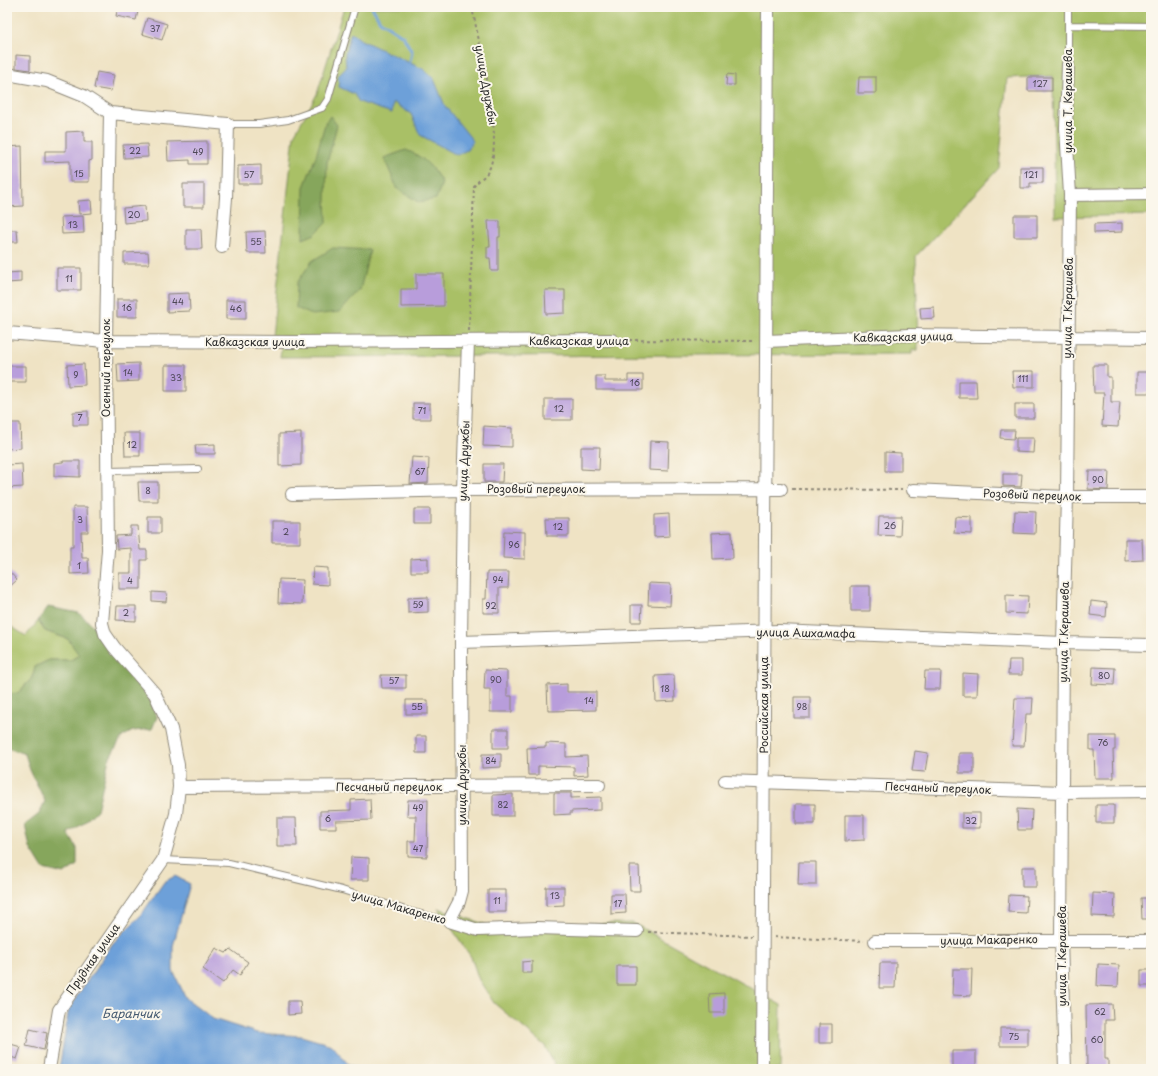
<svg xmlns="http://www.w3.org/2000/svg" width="1158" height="1076" viewBox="0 0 1158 1076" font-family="'Playpen Sans',sans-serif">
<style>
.green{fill:#a9c066;stroke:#6a7648}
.forest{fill:#86a65b;stroke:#586843}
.water{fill:#6da0d9;stroke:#4c6682}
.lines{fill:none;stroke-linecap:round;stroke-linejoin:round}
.stream{stroke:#6da0d9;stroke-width:3}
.building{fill:#b89ddb}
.service-casing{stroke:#8d8778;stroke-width:8}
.minor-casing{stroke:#8d8778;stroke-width:14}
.path{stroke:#8d8778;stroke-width:2;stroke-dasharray:3 3;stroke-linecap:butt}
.service{stroke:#fff;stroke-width:6}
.minor{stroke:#fff;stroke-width:12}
.labels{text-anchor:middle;stroke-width:4;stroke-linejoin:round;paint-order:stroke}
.number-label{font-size:9px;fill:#4e4857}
.street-label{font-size:11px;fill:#2b2b2b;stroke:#fbf7ec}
.water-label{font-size:12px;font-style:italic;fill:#455a71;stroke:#fbf7ec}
</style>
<rect width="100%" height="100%" fill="#fbf7ec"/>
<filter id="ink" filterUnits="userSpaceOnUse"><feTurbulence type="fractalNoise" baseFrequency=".025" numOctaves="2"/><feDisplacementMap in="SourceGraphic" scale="8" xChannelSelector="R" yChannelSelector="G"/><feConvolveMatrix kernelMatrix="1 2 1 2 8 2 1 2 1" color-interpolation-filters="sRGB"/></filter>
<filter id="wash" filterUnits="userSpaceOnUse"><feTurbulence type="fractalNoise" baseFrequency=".012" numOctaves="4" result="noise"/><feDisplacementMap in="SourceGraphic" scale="16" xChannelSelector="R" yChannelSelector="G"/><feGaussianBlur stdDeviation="0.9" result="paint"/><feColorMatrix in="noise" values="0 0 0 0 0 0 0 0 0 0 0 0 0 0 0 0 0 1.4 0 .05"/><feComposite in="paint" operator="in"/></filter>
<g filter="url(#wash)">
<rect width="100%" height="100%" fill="#efe3c4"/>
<!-- green -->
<path class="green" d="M344,7H1151V215L1055,217L1053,76L1007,78L999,168L916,256L918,350H912V354L280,357L283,337L272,336L294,135L317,94Z
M38,621L45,631L68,639L80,654L71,660H49L35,667L32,678L18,693L8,695L7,624L26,636Z
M438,908L487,925L633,923L781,1005L780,1069H554V1064L545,1046L494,1003L479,980L471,957Z"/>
<!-- forest -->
<path class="forest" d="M330,116L337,125L327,163L326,200L327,222L315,234L303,239L304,187L316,156L325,124Z
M406,150C424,157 433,167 442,183L436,199L418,202L397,188L384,158Z
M333,248L370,250L360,290L340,312L312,315L296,308L297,283L312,261Z
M48,607L79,613L102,634L148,694L157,717L152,729L133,731L122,737L109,759L97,810L84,823L68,833L77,848V865L64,874L43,869L30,848L25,825L39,814L45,801L30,770L25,754L7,748V694L18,693L32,678L35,667L49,660H71L79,655L68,639L45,631L38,621Z"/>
<!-- water -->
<path class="water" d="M351,32L361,40L423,69L434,79L445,106L473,141L467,150L457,155L420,135L411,114L393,102L392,113L359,102L354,94L339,87L338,76L346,68L345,54Z
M175,876L190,884L173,946V971L186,998L213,1019L257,1033L301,1036L332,1045L348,1064L360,1069H59L69,1008L113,943L141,915L164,882Z"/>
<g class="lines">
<!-- stream -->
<path class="stream" d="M372,7L380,21L403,36L412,52L410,62"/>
</g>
<g id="blocks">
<!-- building -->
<path class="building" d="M118,7H139L136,20L116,16Z
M147,18L167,24L162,40L142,34Z
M16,55L30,56V70L16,68Z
M97,72L114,75L111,91L94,88Z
M727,74L735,75V85H726Z
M859,77H876V93H858Z
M1028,77H1052V91H1028Z
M84,131V142H92V160L89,161V182H70V161L45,162V151H66V132Z
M207,141V164H190V160L168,161L167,142Z
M147,144L148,157L124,158L123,145Z
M22,146L23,206L7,207V147Z
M261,165V184H238V166Z
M1020,167H1043V183H1030V188H1020Z
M183,184H204V207H183Z
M91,200L92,213L79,214L78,201Z
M145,206L146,221L124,223L123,208Z
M1014,215H1037V237H1014Z
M83,216L84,233L62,234L61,217Z
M488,221H500V237H498V271H491L490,258H487V247H490Z
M1122,223V232L1094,233V224Z
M186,229H201L202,249H186Z
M7,230H17L18,242H7Z
M265,231L266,253H247L246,232Z
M148,252L149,264H124V253Z
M57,268H81V290H57Z
M21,272V282L7,283V273Z
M416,274H444V306L401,307V289H416Z
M545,290H565V313L546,314Z
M189,293L190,311L167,312V294Z
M117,299H137V317H117Z
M226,300H246V319H226Z
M934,307L935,318L921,319L920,308Z
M139,363V381L118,382L117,364Z
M84,364L85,385L68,386L67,365Z
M165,365H186V391H165Z
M1093,365H1107V377H1111V402H1120L1118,427L1102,426L1104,393H1094Z
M7,366H26V382H7Z
M1012,371H1034V387H1013Z
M1137,372H1151V393H1137Z
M628,375H643V390H596V376H605V381H628Z
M959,381H976L977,398H959Z
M545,399H572V420H545Z
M413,403H430V419H413Z
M1015,404H1034V418H1015Z
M88,411V425H73V412Z
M7,423H20L21,448L7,449Z
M484,426L512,428V447L483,446Z
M1001,430H1015L1014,439L1000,438Z
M124,433H140V456H125Z
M301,433V465L279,466V434Z
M1016,438H1034L1033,453L1016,452Z
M650,441L669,442L668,471L649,470Z
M215,444V454H196L195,445Z
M581,447H600L599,470L581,469Z
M885,452L901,453V471H885Z
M412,457L429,458L428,483L410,484Z
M63,461H80V477L54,476V463L63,462Z
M22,464L23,487L7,488V465Z
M484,464H503L502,482H484Z
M1089,471H1109L1108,490L1088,489Z
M1003,474H1022L1021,487L1003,486Z
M138,482H158V501H139Z
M73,507H87L88,532H81L82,558H88L89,573L70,574V546H73Z
M414,509H430V524H414Z
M1015,511L1036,512L1035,534L1014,533Z
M669,514L670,536L654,537V515Z
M879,516H901L900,536L878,535Z
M148,517H161V533H148Z
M955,517L972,518V534L954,533Z
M546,518H569V536H547Z
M272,521H300V543H272Z
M131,526H138L140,550H147V560H141V589H119V573H131V548L117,549L116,536L131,535Z
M504,531L525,532V559L503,558Z
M732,532L733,558L713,559L712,533Z
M1125,539H1142L1143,560L1125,561Z
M428,558V572H411V559Z
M313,567L328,568V585L312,584Z
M7,569L17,580L7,589Z
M487,572H509L508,588H499V613H483V599H486Z
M279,579L303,580L302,604L278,603Z
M649,583L671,584L670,606L648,605Z
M851,586H870V611H851Z
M152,592L167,593L166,602L152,601Z
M1006,595L1028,596L1027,614L1006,613Z
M428,597V612L408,613V598Z
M1091,601L1107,603L1106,617L1090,615Z
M631,605H642L641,622H631Z
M117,606H136V621L116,620Z
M1009,660H1022V675H1008Z
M1093,667L1115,668L1114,685L1092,684Z
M485,670L507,671V696H512V712H490V689H484Z
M925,671H941L940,689H924Z
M963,673L978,674L977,696H963Z
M381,675H406V688H382Z
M674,675L675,701L656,702L655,676Z
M567,684V692H596V710L548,711L547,685Z
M794,697H810V718H794Z
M1015,698H1033L1032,714H1026L1024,746H1012Z
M406,700H428V714H406Z
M493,729H508V748H493Z
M416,736H426V753H416Z
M1090,736H1115V750H1113L1114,778H1095L1094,750H1090Z
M546,743L566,744V757L587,756L588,775L574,776V767L538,766V775H528L527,748L546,747Z
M915,751L928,753L925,772L912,771Z
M959,753H974V773H959Z
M482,754H501V767L482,768Z
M554,793H571V798L601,797V810L571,811V814L554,815Z
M513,794V816H493V795Z
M370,799L371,820L336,821V828H320V811L351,810V800Z
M408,800H428L427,857L408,856V841H415L416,816H407Z
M796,804H815V824H796Z
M1096,805H1114V823H1096Z
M1017,809L1032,810L1031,830H1018Z
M962,813H980V828H962Z
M845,815H864V840L845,841Z
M277,818H296L297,846H277Z
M351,857L369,858V880H350Z
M799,862H816V885H798Z
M629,866H639L640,891H630Z
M1022,867H1036V887H1022Z
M546,887H564V905L546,906Z
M488,890H506V912H488Z
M1093,893L1115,894L1114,917L1092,916Z
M611,894H625L626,913L611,914Z
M1009,895L1027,896L1026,913L1008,912Z
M1141,898H1151V919H1142Z
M216,948L226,953L230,949L248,962L240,975L233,970L223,983L203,969Z
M532,961V973H522V962Z
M880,963H896L895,988H879Z
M1098,964L1119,965L1118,987L1097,986Z
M617,966H636V985H617Z
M953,969H972L971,996L952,995Z
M1141,970H1151V986H1141Z
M724,993V1013H710L709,994Z
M288,1001H300L301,1014L288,1015Z
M1112,1004L1113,1020H1105V1059H1108V1069H1087L1086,1005Z
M819,1024H832V1043H819Z
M1000,1028H1028V1046H1000Z
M30,1029L47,1033L44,1050L26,1046Z
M7,1043L21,1047L17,1059L7,1056Z
M952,1051H976V1067H952Z"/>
</g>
</g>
<g filter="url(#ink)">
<use href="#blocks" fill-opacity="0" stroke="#8d8778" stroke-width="1"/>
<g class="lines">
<defs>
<path id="service" d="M1068,25L1151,26
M1068,64V7
M228,124H259L288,120L322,108L328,99L355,7
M108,471L198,469
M163,860L229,863L342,890L412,912L449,921"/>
<path id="minor" d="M7,74L47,81L84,96L110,113L228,124L226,198L222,247
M1070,195L1151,194
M7,333L106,341L294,342L612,340
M468,341L463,490L461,642L462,891L459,902L449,921L478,930L537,928L637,931
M766,341L908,335L1151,338
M913,490L1067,497H1151
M292,494L463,490L781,489
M461,642L779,631L1063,643L1151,645
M725,781L1063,792L1151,791
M179,787L599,785
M875,941H1151
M49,1069L59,1010L163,860L176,814L179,787L178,765L171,729L155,694L114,647L105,634L102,623L108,550L106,341L110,113
M762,1069L768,7
M1065,1069L1061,940L1063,643L1067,497L1070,195L1066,128L1068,64"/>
</defs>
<!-- service casing -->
<use href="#service" class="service-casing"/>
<!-- minor casing -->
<use href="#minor" class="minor-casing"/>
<!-- path -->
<path class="path" d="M469,331L474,186C478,181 484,177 487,173C507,144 478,42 472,7
M623,340L755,341
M792,489L902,490
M648,932L752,936
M774,937L864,941"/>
<!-- service -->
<use href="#service" class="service"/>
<!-- minor -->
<use href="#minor" class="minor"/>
</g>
</g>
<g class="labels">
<!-- number labels -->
<g class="number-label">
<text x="155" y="32">37</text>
<text x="1040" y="87">127</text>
<text x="135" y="154">22</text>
<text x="198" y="155">49</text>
<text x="79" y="177">15</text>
<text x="249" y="178">57</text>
<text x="1031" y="178">121</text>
<text x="134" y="218">20</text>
<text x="73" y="228">13</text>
<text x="256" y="245">55</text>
<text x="69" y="282">11</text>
<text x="178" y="305">44</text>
<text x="127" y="311">16</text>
<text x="236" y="312">46</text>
<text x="128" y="376">14</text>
<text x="76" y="378">9</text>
<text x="176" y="381">33</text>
<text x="1023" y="382">111</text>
<text x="635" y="386">16</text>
<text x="559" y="412">12</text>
<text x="422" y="414">71</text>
<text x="80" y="421">7</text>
<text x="132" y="448">12</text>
<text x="420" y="475">67</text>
<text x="1098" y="483">90</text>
<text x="148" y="494">8</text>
<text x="80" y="523">3</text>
<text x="890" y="529">26</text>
<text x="558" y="530">12</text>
<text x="286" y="535">2</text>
<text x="514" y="548">96</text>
<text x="79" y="569">1</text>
<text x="498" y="583">94</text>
<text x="130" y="584">4</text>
<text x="418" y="608">59</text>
<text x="491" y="609">92</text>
<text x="126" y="616">2</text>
<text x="1104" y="679">80</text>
<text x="496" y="683">90</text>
<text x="394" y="684">57</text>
<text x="665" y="692">18</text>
<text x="589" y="704">14</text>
<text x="417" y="710">55</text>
<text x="802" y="710">98</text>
<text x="1103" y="746">76</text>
<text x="491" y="764">84</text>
<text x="503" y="808">82</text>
<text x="418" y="811">49</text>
<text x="328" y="822">6</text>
<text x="971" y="824">32</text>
<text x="418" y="852">47</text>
<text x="555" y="899">13</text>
<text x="497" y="904">11</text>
<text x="618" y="907">17</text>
<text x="1100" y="1015">62</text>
<text x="1014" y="1040">75</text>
<text x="1097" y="1043">60</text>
</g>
<!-- street labels -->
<g class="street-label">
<text transform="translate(486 85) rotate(80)" y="4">улица Дружбы</text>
<text transform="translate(1068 101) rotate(-90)" y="4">улица Т. Керашева</text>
<text transform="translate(1068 308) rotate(-89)" y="4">улица Т.Керашева</text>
<text transform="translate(903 337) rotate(-1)" y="4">Кавказcкая улица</text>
<text x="579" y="345">Кавказcкая улица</text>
<text x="255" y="346">Кавказcкая улица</text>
<text transform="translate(106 368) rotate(-90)" y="4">Осенний переулок</text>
<text transform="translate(464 461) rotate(-88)" y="4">улица Дружбы</text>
<text x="536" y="493">Розовый переулок</text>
<text transform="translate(1032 495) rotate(2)" y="4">Розовый переулок</text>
<text transform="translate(1064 632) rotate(-89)" y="4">улица Т.Керашева</text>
<text transform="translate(806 633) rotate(1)" y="4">улица Ашхамафа</text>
<text transform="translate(764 705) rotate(-90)" y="4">Российская улица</text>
<text transform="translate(462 785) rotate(-90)" y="4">улица Дружбы</text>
<text x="389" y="791">Песчаный переулок</text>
<text transform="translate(938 788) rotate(2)" y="4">Песчаный переулок</text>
<text transform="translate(399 907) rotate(16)" y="4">улица Макаренко</text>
<text transform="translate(989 940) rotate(-1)" y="4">улица Макаренко</text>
<text transform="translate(1062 956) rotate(-90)" y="4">улица Т.Керашева</text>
<text transform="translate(93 959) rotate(-55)" y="4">Прудная улица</text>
</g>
<!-- water labels -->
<g class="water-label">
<text x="131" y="1018">Баранчик</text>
</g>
</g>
<!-- margin -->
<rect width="1158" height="1076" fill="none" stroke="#fbf7ec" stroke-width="24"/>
</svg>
